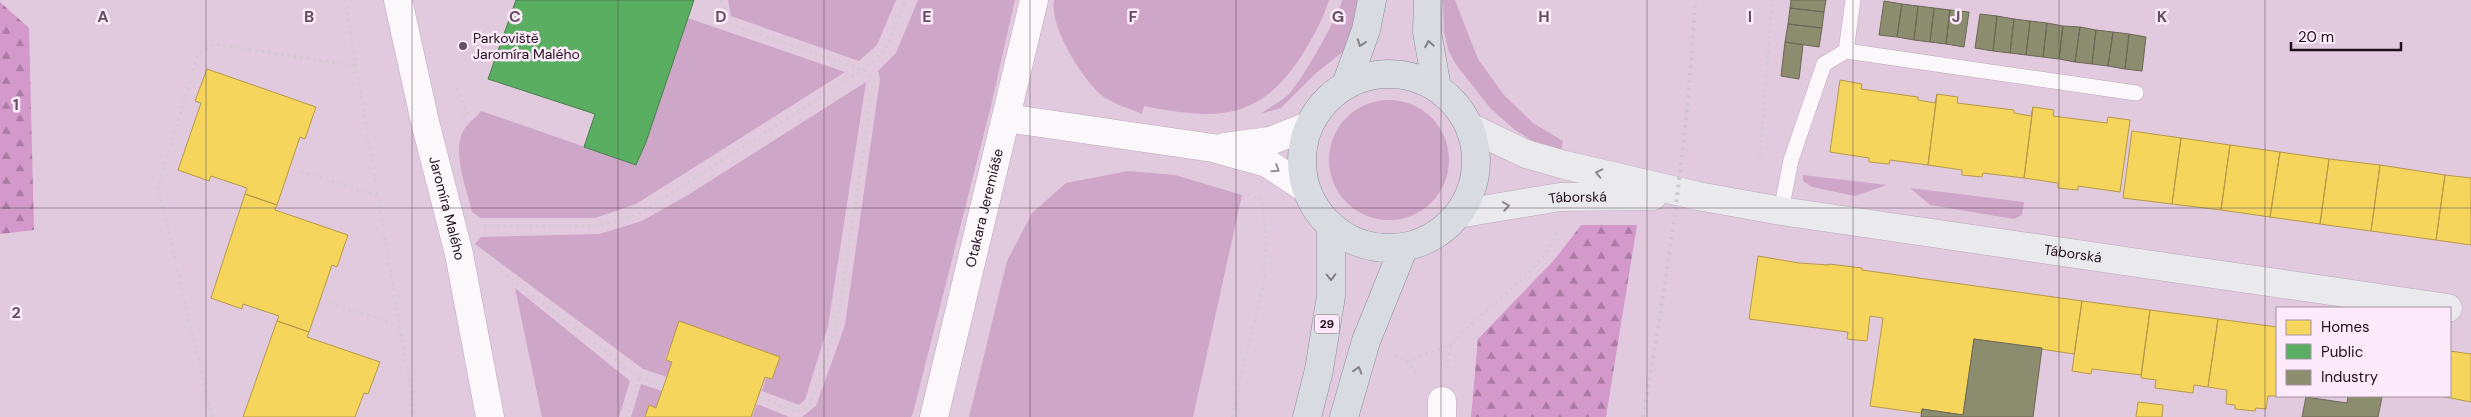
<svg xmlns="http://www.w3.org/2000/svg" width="2471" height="417" viewBox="0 0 2471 417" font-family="'DM Sans',sans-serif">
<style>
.green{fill:#cea6c7}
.forest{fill:url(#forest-firs)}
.homes{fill:#f6d55c;stroke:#b69a49}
.public{fill:#5aae61;stroke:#497f4d}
.industry{fill:#8c8c6e;stroke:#6c6756}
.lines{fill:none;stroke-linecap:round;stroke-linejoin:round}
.service-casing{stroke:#bca9b9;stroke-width:16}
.minor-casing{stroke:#bca9b9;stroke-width:29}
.secondary-casing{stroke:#bca9b9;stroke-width:29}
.primary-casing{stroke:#8b8b98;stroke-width:29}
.path{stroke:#d3cbd1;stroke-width:3;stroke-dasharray:2.5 4;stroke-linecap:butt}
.service{stroke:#fbf7fa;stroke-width:15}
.minor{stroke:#fbf7fa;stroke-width:28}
.secondary{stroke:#eae9ed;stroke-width:28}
.primary{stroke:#d8dce1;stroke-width:28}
.rail{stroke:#cec6cc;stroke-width:4;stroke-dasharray:2.5 5;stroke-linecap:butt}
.oneway{stroke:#858089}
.oneway2{stroke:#988f97}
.oneway3{stroke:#8f878f}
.grid{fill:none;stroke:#645161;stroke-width:1;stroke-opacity:0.55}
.poi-dot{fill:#645161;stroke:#fce9f9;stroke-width:2}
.labels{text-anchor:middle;stroke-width:5;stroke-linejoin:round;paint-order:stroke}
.shield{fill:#fce9f9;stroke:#62515f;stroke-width:1}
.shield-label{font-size:12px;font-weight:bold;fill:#20101d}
.poi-label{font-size:14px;fill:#20101d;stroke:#fce9f9;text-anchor:start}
.street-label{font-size:14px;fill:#20101d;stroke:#fce9f9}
.grid-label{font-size:16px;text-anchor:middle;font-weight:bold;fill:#645161;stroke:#fce9f9;stroke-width:5;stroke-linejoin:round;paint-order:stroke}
</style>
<defs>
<pattern id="forest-firs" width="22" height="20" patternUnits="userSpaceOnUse" patternTransform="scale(1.25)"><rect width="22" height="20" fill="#d399ca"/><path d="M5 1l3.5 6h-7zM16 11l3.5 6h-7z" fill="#ab7ba3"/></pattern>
</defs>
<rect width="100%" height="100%" fill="#e2cade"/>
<!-- green -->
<path class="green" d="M728,0H896L877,45L859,61L731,16Z
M918,0H1015L991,106L913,413L911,417H802L816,406L845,325L880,79L878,71L896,53Z
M1054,0H1329C1323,20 1313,37 1302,55C1259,122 1216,120 1144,106L1142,114C1129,108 1110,103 1100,94C1081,77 1049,25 1054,0Z
M1342,0H1361L1345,50L1315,74L1281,108L1260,114C1269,108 1280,102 1289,94C1301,82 1339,16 1342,0Z
M1443,0H1455L1478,59L1504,95L1533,123L1563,141L1561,150L1533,141L1515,130L1491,109L1457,66L1449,52L1444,32Z
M688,18L845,72L636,204L595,218H481L472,212C467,188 450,150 465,128C469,122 475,119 481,111L637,165Z
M866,82L828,326L805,400L799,405L762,391L766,378L772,380L780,357L680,323L665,359L673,363L667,377L643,369L475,244L481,237L599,234L642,221L688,195Z
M1329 160a60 60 0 1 1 120 0a60 60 0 1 1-120 0Z
M1128,171L1175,175L1242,195L1193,417H969L1007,261L1032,213L1066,183Z
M1803,175L1887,185L1855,196L1812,187L1803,181Z
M1910,188L2024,202L2022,215L2014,219L1930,205Z
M515,288L630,381L619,417H542Z
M641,384L662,391L657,408L650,406L645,417H631Z
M757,404L789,417H752Z"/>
<!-- forest -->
<path class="forest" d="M0,2L29,28L34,230L0,234Z
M1581,225H1637L1606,417H1471L1478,339L1555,259Z"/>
<!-- homes -->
<path class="homes" d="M207,69L316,107L305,139L300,137L277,205L245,194L247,188L211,176L209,181L178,170L201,103L195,101Z
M1840,80L1862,84L1861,89L1918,97V100L1935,103L1937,94L1928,165L1890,160L1889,164L1869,162V158L1830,152Z
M1937,94L1958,97L1957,103L2014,110V113L2031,116L2033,107L2024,178L1983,173L1982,177L1962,175V170L1928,165Z
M2033,107L2054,110L2053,116L2107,123L2108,117L2130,120L2120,192L2078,186V190L2058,188V183L2024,178Z
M2132,131L2181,138L2172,204L2123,198Z
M2181,138L2230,145L2221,210L2172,204Z
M2230,145L2280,152L2270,217L2221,210Z
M2280,152L2329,159L2320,224L2270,217Z
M2329,159L2380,165L2371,231L2320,224Z
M2380,165L2445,175L2436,240L2371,231Z
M2445,175L2471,178V245L2436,240Z
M245,194L277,205L275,210L348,235L337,267L332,265L309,332L277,321L279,316L243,304L242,309L211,298Z
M1758,256L1799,263L1829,265V264L1862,268V270L2082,301L2074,354L1974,339L1963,415L1922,409L1921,413L1870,406L1883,318L1870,316L1867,341L1847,339L1848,332L1749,319Z
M2082,301L2150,310L2141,375L2092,369L2091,374L2072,371Z
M2150,310L2218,319L2208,387L2194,385L2193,393L2155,388L2156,380L2141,378Z
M2218,319L2277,327L2279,396H2268L2266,409L2256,408L2255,411L2235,409V405L2226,404L2227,390L2208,387Z
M277,321L309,332L307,337L380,362L368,394L364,393L355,417H243Z
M679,321L780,357L772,379L765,377L751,417H645L649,405L656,408L672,362L666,360Z
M2450,351L2471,354V402L2440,396H2450Z
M2138,402L2163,405L2162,417H2136Z"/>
<!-- public -->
<path class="public" d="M516,0H694L646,142L636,165L584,147L595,114L488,79Z"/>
<!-- industry -->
<path class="industry" d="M1791,0H1826L1824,12L1790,8Z
M1884,1L1902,4L1897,37L1879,35Z
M1902,4L1918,6L1914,40L1897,37Z
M1918,6L1934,8L1930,42L1914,40Z
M1790,8L1824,12L1822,28L1788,24Z
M1934,8L1950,10L1946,44L1930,42Z
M1950,10L1969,12L1964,47L1946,44Z
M1980,14L1997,16L1993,51L1975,48Z
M1997,16L2014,19L2010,53L1993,51Z
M2014,19L2030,21L2026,55L2010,53Z
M2030,21L2047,23L2043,57L2026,55Z
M2047,23L2063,26L2059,59L2043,57Z
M1788,24L1822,28L1819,47L1785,42Z
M2063,26L2080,27L2075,62L2059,59Z
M2080,27L2096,30L2092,64L2075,62Z
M2096,30L2113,32L2108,66L2092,64Z
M2113,32L2129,34L2125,69L2108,66Z
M2129,34L2146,37L2142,71L2125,69Z
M1785,42L1803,45L1799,79L1781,76Z
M1974,339L2042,348L2033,417H1921L1922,409L1963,415Z
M2348,396L2382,397L2378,417H2302L2306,397L2347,403Z"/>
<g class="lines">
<defs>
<path id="service" d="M1846,51L1853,0
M1781,211L1791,160L1824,64L1846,51L2136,93"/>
<g id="minor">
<path id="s1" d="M398,0L425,122L459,254L490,417"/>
<path d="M1007,118L1213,148L1267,163L1305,188"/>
<path d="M1225,147L1270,141L1308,126"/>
<path id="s2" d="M934,417L1034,0"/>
<path d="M1442,417V401"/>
</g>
<g id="secondary">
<path id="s3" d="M1474,129L1526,154L1565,165L1698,196L1781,211L2448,308"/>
<path id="s4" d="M1458,214L1560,197L1653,196"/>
</g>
<path id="primary" d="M1428,0L1427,32L1437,88
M1302 161a87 87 0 1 1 174 0a87 87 0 1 1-174 0Z
M1346,85L1366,30L1372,0
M1307,417L1319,370L1331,296V228
M1344,417L1366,341L1404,247"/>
</defs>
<!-- service casing -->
<use href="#service" class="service-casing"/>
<!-- minor casing -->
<use href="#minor" class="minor-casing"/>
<!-- secondary casing -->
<use href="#secondary" class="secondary-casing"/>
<!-- primary casing -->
<use href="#primary" class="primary-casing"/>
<!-- path -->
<path class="path" d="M345,0L415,417
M721,0L727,23L863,70L874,79L837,325L810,404L797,412L764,399
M457,88L468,115L459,121
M1760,156L1772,0
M301,171L377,196
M484,226H597L640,213L863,70L885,50L906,0
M496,267L639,377L627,417
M330,303L399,326
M1395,355L1407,361L1420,376
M1407,361L1452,344
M1448,368C1449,361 1449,348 1453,343C1476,314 1553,264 1556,230
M639,377L659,384
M212,417L158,186L199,53L214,44L356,66
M1232,417L1264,280L1266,236L1262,200L1244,194"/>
<!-- service -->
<use href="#service" class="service"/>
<!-- minor -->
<use href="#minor" class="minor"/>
<!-- secondary -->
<use href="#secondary" class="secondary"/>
<!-- primary -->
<use href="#primary" class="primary"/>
<!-- rail -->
<path class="rail" d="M1643,417C1667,279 1688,140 1695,0"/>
</g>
<!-- one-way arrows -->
<defs><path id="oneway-chevron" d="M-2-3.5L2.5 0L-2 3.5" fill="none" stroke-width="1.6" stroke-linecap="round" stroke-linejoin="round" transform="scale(1.25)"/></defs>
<g class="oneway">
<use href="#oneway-chevron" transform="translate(1361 43) rotate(110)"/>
<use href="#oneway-chevron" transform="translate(1429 44) rotate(-100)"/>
<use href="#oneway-chevron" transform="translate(1331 277) rotate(89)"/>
<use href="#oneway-chevron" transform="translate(1358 370) rotate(-73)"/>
</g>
<use class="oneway2" href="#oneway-chevron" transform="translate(1276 169) rotate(33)"/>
<g class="oneway3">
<use href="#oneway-chevron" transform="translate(1599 173) rotate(-167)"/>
<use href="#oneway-chevron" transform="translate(1506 206) rotate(-9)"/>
</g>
<!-- grid -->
<path class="grid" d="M206,0V417M412,0V417M618,0V417M824,0V417M1030,0V417M1236,0V417M1441,0V417M1647,0V417M1853,0V417M2059,0V417M2265,0V417M0,208H2471"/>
<!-- markers -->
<circle class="poi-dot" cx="463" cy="46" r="5"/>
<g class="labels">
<!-- shield labels -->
<rect class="shield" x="1314.5" y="314.5" width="25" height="19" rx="4"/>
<g class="shield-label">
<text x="1327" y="328">29</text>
</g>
<!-- poi labels -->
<g class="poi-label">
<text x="473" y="43">Parkoviště<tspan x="473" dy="16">Jaromíra Malého</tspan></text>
</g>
<!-- street labels -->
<g class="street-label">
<text dy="5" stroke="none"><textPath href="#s4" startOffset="121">Táborská</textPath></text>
<text dy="5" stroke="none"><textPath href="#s1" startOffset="214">Jaromíra Malého</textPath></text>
<text dy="5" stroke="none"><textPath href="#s2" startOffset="215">Otakara Jeremiáše</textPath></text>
<text dy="5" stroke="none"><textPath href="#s3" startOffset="614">Táborská</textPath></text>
</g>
</g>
<g class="grid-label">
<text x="103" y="22">A</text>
<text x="309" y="22">B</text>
<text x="515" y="22">C</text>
<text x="721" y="22">D</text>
<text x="927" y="22">E</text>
<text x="1133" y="22">F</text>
<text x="1338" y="22">G</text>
<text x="1544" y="22">H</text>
<text x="1750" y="22">I</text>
<text x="1956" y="22">J</text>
<text x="2162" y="22">K</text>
<text x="16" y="110">1</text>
<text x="16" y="318">2</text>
</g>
<!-- legend -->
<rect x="2276" y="307" width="175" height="90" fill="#fce9f9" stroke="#a492a1"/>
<rect x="2286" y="320" width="25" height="15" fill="#f6d55c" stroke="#a492a1"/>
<text x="2321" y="332" font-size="15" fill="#20101d">Homes</text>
<rect x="2286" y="344" width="25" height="15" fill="#5aae61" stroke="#a492a1"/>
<text x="2321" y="357" font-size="15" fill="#20101d">Public</text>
<rect x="2286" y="370" width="25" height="15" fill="#8c8c6e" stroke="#a492a1"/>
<text x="2321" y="382" font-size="15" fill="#20101d">Industry</text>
<!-- scale -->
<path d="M2291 42v8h110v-8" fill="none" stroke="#20101d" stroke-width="2.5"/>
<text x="2298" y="42" font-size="15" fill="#20101d" stroke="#fce9f9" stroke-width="4" paint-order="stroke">20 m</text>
</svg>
